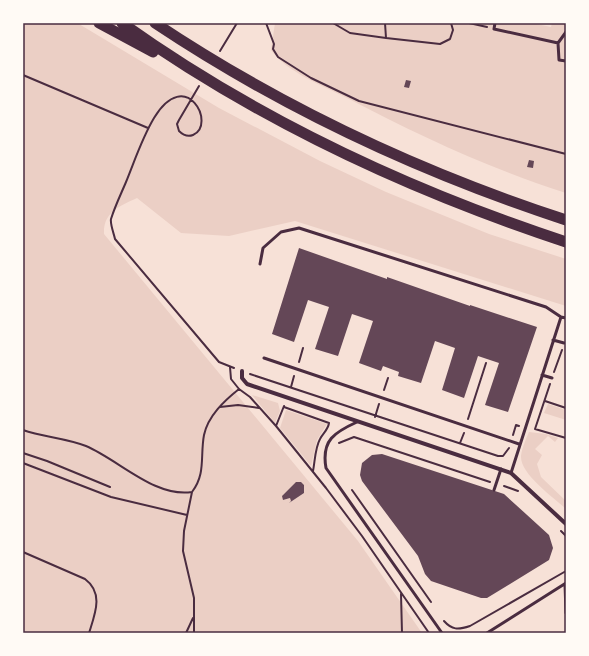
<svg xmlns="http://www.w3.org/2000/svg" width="589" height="656" viewBox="0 0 589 656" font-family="'Public Sans',sans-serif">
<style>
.green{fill:#ebcfc5;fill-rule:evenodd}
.building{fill:#644757}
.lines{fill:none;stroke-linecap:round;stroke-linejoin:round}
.path{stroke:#4a2c40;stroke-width:2}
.service{stroke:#4a2c40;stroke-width:3}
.minor{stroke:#4a2c40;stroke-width:4}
.trunk{stroke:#4a2c40;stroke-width:11}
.neatline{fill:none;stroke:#4a2c40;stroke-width:1.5}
</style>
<rect width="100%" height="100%" fill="#f7e1d7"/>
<!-- green -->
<path class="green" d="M23,23L79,24L219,108L320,161L386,192L489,234L566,259V306L295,221L229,236L181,233L137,198C120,206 103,212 104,234L358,541L422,633H23ZM298,482L304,485V493L289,503L291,501L290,498L283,500V495Z
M275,23H532L551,27L552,23H566V193C490,169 418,135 347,98C322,85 288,73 271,50Z
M252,395L278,403L280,411L275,423Z
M548,404L566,410V420L544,413Z
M286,410L327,424L317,440L311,466L280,428Z
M529,432L546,434L558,438L555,442L548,436L535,449L542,455L537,464L541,477L566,501V509C553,497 520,474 521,456C522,448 526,439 529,432Z"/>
<!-- building -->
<path class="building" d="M406,80L411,81L409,88L404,87Z
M529,160L534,161L533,168L527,167Z
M299,248L387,279V277L470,306V305L537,327L508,412L485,405L499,363L478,356L464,398L442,390L455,348L435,341L421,383L398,376L399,372L383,366L381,371L359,363L373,321L352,314L338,356L315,349L329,307L308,300L294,342L272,334Z
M382,454L504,494L549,535L553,548L549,560L487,598H481L431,581L425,574L418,556L362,481L360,475L362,463L372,455Z
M296,482H301L304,485V493L289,503L291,501L290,498L283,500L282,496Z"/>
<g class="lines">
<!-- path -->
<path class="path" d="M266,23L274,44L273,49L278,57L311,78L359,101L566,154
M333,23L350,33L386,38
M385,23L386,38L440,44L450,39L453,30L451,23
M469,23L487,27
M220,51L237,23
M23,75L148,128
M199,86L179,120L177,124L179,131C183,135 188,137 193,135C217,125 186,65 154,118C142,138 135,160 126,182C121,194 115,206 111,219C110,224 114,234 115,239L219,362L234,368
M299,362L303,348
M230,367L231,379L239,389L250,397L276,426L326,488L362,536L429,633
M554,372L562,350
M250,374L498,456H503L509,448
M291,387L294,376
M384,390L388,378
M545,401L566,408
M220,407L238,405L259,408
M284,407L329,423C328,430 323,433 320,439C315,448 315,461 313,471
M375,417L379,404
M468,419L486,363
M276,426L284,406
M535,429L550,384
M535,429L566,438
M23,430C43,437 66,438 86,446C119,460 155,498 192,492C206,474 200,456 204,435C208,416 224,401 239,389
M513,435L516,425L519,426
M339,443L354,437L490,482
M460,443L464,433
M23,453L47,461L110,487
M23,463L111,497L187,515
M504,486L518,491
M352,490L431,602
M192,492L184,531L183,551L194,598V633
M561,531L566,536
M23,552L85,579C104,593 95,614 89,633
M401,594L402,633
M444,621C452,630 458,630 470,626L566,571
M186,633L193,618"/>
<!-- service -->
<path class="service" d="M495,23L494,29L558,43
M566,32L558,43L559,60L566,61
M260,264L263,248L281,232L299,228L546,307L561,317
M553,340L564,343
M264,358L519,444
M542,375L552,378
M357,422C335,432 321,440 326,468L442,633
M511,473L561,317L566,318
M494,490L501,469
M565,584L566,613
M487,633L566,583"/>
<!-- minor -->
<path class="minor" d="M242,371V378L247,384L511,473L566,524"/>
<!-- trunk -->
<path class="trunk" d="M99,23L153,52
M122,23C258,120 408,190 566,242
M155,23C281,107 422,173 566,220"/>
</g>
<!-- border -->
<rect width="589" height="656" fill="none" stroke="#fffaf5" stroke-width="48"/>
<rect x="24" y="24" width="541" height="608" class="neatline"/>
</svg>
